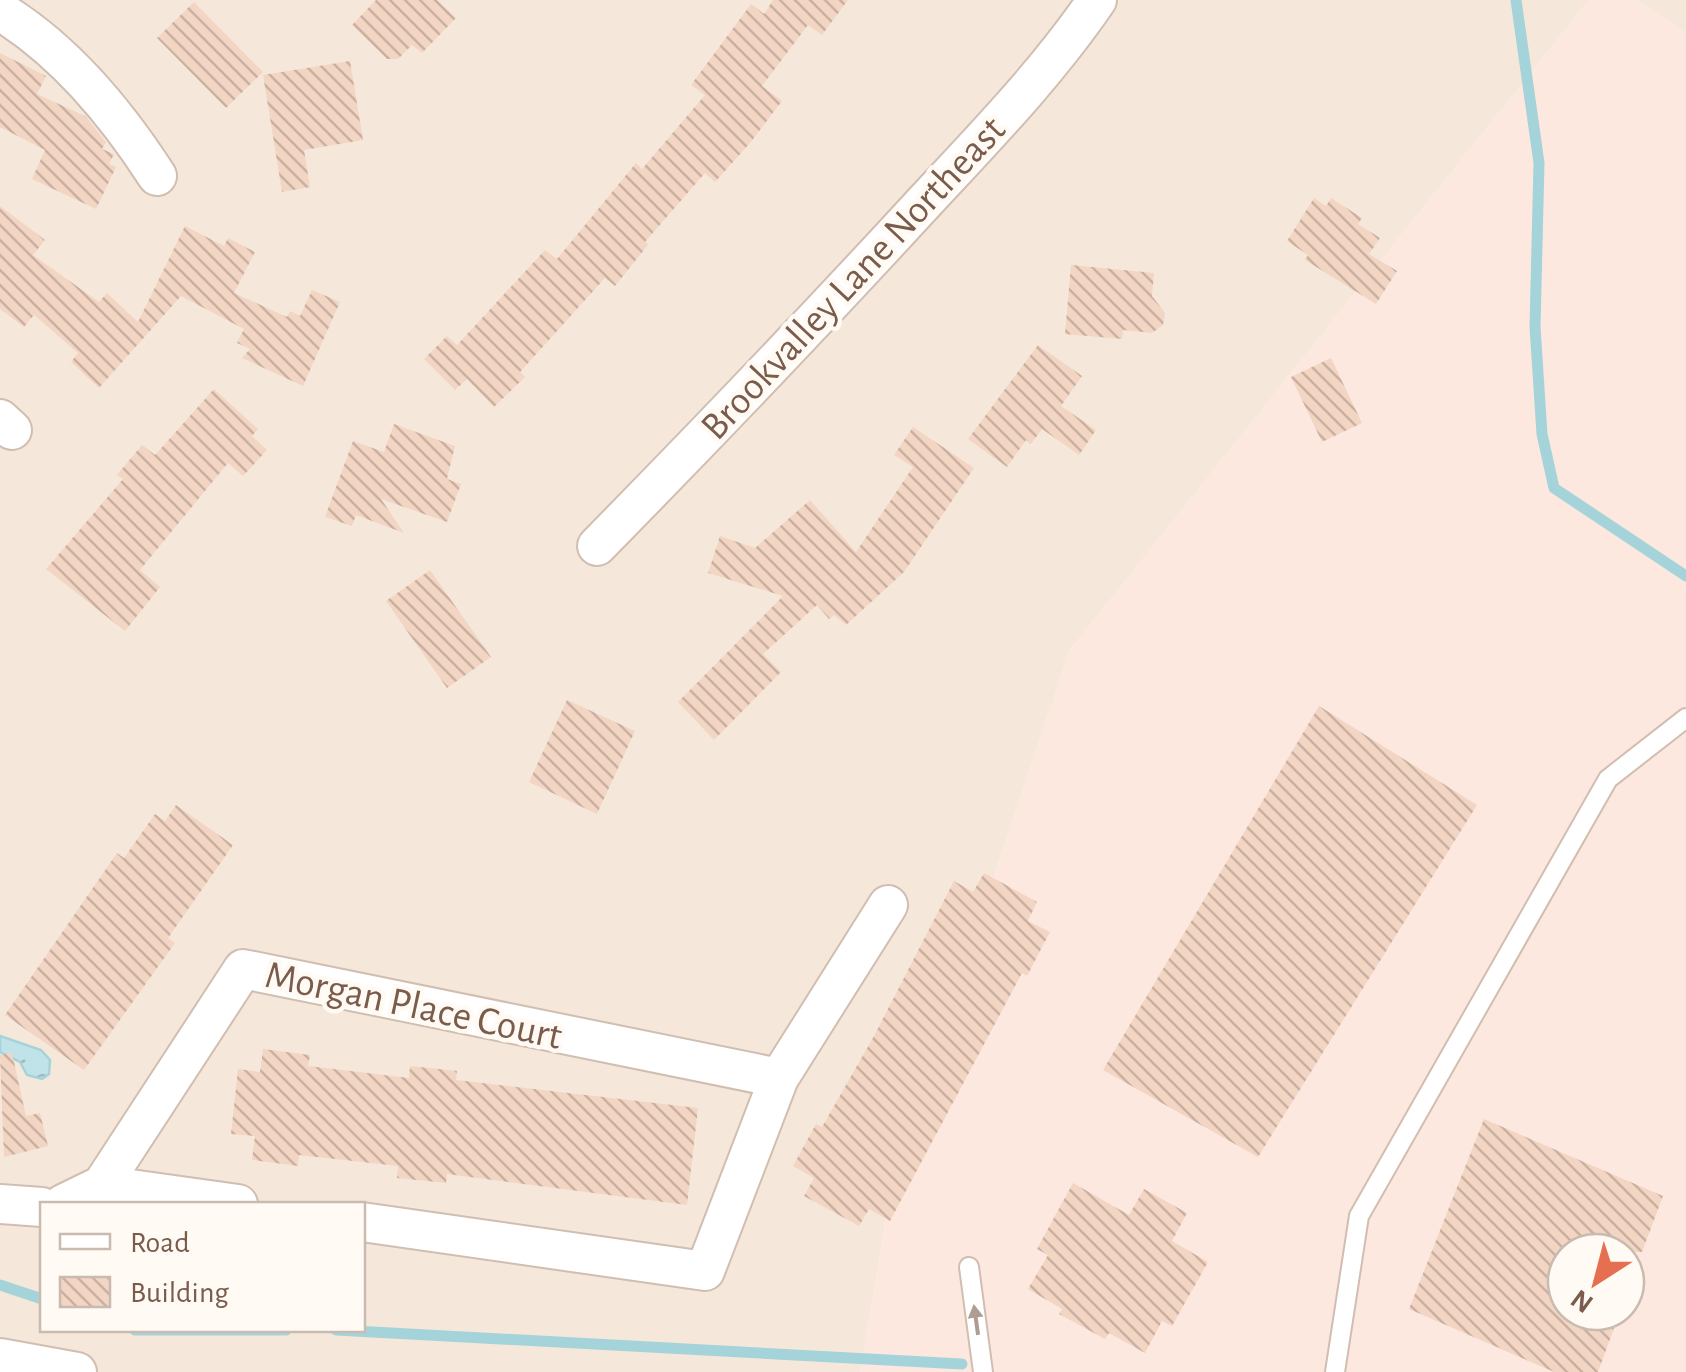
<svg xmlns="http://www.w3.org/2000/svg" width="1686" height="1372" viewBox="0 0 1686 1372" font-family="'Alegreya Sans',sans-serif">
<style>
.residential{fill:#f5e8da;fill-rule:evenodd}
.commercial{fill:#fde8e0;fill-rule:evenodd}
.water{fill:url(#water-ripples);stroke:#a5d3da;stroke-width:2.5}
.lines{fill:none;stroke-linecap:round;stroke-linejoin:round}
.stream{stroke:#a5d3da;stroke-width:11}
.building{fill:url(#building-back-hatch)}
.service-casing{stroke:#d1beb0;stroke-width:22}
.minor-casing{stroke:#d1beb0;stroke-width:42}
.service{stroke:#fff;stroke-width:18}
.minor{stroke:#fff;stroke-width:38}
.oneway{fill:#af9d94}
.labels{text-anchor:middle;stroke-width:9;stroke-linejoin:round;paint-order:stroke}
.street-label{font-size:40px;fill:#7a5c4d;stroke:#fffaf3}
</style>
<defs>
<pattern id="water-ripples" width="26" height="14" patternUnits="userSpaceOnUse" patternTransform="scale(2.5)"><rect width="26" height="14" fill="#bfe3e8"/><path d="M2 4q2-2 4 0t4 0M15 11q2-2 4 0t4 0" fill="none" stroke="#a0bbbe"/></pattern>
<pattern id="building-back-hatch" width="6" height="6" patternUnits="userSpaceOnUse" patternTransform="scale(2.5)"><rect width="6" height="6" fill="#f3d5c3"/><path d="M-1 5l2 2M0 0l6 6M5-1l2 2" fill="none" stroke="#cab0a1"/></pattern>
</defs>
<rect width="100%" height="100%" fill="#fdf6ec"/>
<!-- residential -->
<path class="residential" d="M0,0H1589L1070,650L893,1176L860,1372H0ZM42,1204H362V1330H42Z
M1636,0H1686V33Z"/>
<!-- commercial -->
<path class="commercial" d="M1589,0H1636L1686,33V1372H860L893,1176L1070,650ZM1566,1252H1626V1312H1566Z"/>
<!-- water -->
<path class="water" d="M0,1036L41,1050L50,1060L49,1074L42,1079L27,1075L20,1062L0,1052Z"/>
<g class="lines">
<!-- stream -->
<path class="stream" d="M1516,0L1539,163L1535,327L1542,434L1554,488L1686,576
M0,1285L42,1299
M135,1330H286
M336,1330L962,1364"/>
</g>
<!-- building -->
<path class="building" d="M376,0H437L456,18L422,53L412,45L398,59H387L352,25Z
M773,0H848L822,35L808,25L762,86L782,101L750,143L715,182L705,173L645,242L648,245L615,286L605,278L520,372L525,377L494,407L467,379L455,390L424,359L447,336L457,345L545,250L557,259L636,163L642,169L705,95L691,85L751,4L764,14Z
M194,2L263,72L226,108L157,38Z
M0,53L46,76L37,94L85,116L106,142L102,149L114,154L109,164L116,167L96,209L32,179L45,150L0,127Z
M350,61L363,140L304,150L310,187L282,192L263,75Z
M1314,198L1326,206L1331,198L1362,218L1358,224L1380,238L1369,254L1397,271L1376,304L1305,260L1308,255L1287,241Z
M0,206L45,240L33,255L99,302L107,293L138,322L185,226L224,246L228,238L255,252L234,293L287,317L290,311L300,316L312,290L340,302L303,386L242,358L250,349L237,343L244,329L181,296L99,388L71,362L78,353L34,315L24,327L0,309Z
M1071,265L1154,273L1152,296L1165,313L1163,325L1152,333L1123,330L1122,339L1065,334Z
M1038,345L1082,376L1061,406L1096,430L1079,455L1042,429L1031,444L1026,440L1007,467L968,439Z
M1331,358L1362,423L1322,442L1291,377Z
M214,389L258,429L252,436L267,450L243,476L228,463L140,570L160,587L125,631L46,569L123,479L117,475L142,445L155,455Z
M394,424L455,446L447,479L461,484L447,522L381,499L404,533L356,515L352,526L325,517L353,441L384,452Z
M913,427L974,468L904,572L846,625L834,615L829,619L817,605L763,654L781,672L714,740L678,702L783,596L708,573L720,536L755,548L810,500L856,552L913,467L894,455Z
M430,570L491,657L447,688L386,601Z
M567,700L635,731L597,814L529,782Z
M1319,706L1477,805L1258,1157L1103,1070Z
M176,805L233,845L168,938L175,943L84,1070L5,1015L117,853L124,858L155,814L165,821Z
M984,873L1037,902L1028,921L1050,932L1027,976L1022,973L890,1221L869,1209L859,1226L804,1196L814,1178L793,1166L816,1124L822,1127L874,1036L954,881L973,892Z
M263,1049L310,1055L308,1066L409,1078L410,1066L457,1071L456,1080L698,1108L687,1205L447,1174L446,1183L397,1178L398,1166L299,1155L298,1166L252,1160L255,1136L231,1134L238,1069L260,1072Z
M12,1053L26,1116L40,1113L48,1146L4,1157L0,1055Z
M1484,1119L1663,1196L1642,1252H1566V1312H1620L1598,1372H1554L1409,1309Z
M1073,1183L1129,1215L1144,1189L1187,1213L1172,1241L1208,1262L1172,1326L1162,1321L1145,1353L1109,1333L1105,1339L1059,1314L1062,1309L1028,1289L1048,1255L1037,1249Z"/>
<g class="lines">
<defs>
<path id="service" d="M969,1267L983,1372
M1335,1372L1359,1216L1608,779L1686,718"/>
<path id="minor" d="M0,11C64,50 117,114 157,176
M0,419L12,430
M597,546C706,435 813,323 918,209C981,141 1045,76 1097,0
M102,1185L238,1204
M0,1204L42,1207
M63,1204L102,1185L243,969L779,1078
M362,1222L705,1271L779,1078L888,905
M0,1358L77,1372"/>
</defs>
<!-- service casing -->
<use href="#service" class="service-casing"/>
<!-- minor casing -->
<use href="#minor" class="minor-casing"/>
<!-- service -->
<use href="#service" class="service"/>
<!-- minor -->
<use href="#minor" class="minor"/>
</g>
<!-- one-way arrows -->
<defs><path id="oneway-solid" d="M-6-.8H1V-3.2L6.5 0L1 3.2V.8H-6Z" transform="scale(2.5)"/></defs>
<use class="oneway" href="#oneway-solid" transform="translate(976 1320) rotate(-98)"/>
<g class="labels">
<!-- street labels -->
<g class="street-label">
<text transform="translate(852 277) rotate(-47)" y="14">Brookvalley Lane Northeast</text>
<text transform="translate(414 1004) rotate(12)" y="14">Morgan Place Court</text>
</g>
</g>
<!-- legend -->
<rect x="40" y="1202" width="325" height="130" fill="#fffaf3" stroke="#cabbb1" stroke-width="2.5"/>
<rect x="60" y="1234" width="50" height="15" fill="#ffffff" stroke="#cabbb1" stroke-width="2.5"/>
<text x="130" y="1252" font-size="30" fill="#7a5c4d">Road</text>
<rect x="60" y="1277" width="50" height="30" fill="url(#building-back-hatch)" stroke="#cabbb1" stroke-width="2.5"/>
<text x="130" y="1302" font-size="30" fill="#7a5c4d">Building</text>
<!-- north arrow -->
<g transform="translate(1596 1282) rotate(216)"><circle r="48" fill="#fffaf3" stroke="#cabbb1" stroke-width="2.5"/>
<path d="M0-8L18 38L0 25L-18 38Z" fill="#e76f51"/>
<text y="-15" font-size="28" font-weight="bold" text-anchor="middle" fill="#7a5c4d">N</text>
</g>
</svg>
